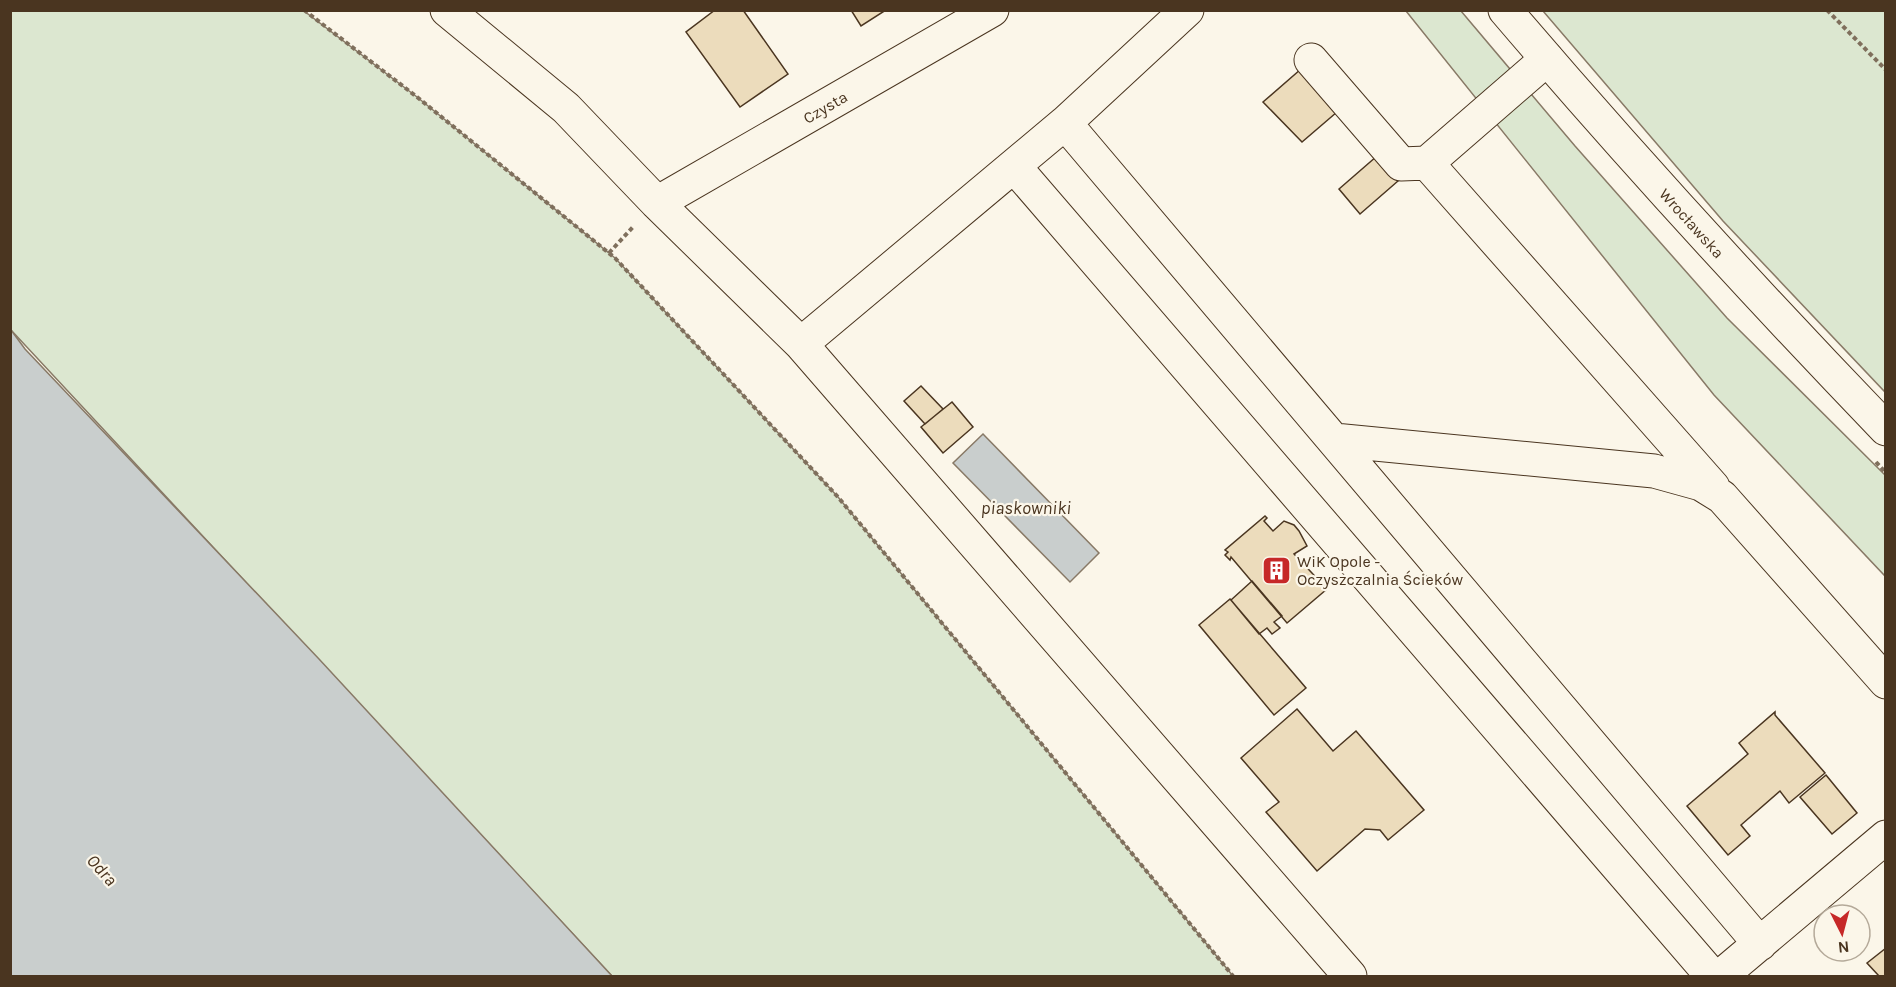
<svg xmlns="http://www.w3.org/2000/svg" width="1896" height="987" viewBox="0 0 1896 987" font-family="Karla,sans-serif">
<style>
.green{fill:#dce7d0;stroke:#887966;stroke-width:1.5}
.water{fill:#c9cecd;stroke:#887966;stroke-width:1.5}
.building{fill:#ecdcbc;stroke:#4a3520;stroke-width:1.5}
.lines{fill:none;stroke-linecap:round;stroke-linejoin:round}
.minor-casing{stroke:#4a3520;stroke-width:35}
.major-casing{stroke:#4a3520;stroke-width:35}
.path{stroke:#7f6f5c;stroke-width:4;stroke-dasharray:4.5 3;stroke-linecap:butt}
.minor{stroke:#fbf6e9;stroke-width:33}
.major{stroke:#fbf6e9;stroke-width:33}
.labels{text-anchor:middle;stroke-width:4.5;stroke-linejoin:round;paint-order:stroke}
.street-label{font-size:16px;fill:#4a3520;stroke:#fbf6e9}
.poi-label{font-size:16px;fill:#4a3520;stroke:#fbf6e9;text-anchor:start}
.water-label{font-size:18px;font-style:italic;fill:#4a3520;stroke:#fbf6e9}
</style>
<rect width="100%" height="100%" fill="#fbf6e9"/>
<!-- green -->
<path class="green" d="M11,11H304L417,97L615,258L838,497L1233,976H612L11,330Z
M1406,11H1461L1575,146L1727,318L1885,475V576L1714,395Z
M1543,11H1885V392L1723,221Z"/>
<!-- water -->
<path class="water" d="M11,330L25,349L319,659L612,976H11Z
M983,434L1099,553L1070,582L953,463Z"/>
<!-- building -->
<path class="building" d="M715,10H743L788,74L740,107L686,32Z
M851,10H886L861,26Z
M1301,69L1337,112L1302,142L1263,102Z
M1377,156L1398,181L1360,214L1339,189Z
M921,386L943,409L925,424L904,401Z
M952,402L973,427L943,453L921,427Z
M1265,516L1267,518L1264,521L1273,531L1284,521L1294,525L1299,531L1307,546L1294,554L1327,589L1287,623L1231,557L1230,560L1225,555L1228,552L1225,550Z
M1252,581L1282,616L1274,622L1280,628L1272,634L1267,628L1259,634L1231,600Z
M1230,599L1306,688L1274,715L1199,625Z
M1297,709L1333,751L1356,731L1424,810L1388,840L1380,830L1365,829L1317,871L1266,812L1279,802L1241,758Z
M1775,712V715L1825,773L1789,803L1780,791L1741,825L1750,836L1728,855L1687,806L1748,754L1739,743Z
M1826,775L1857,813L1832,834L1800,797Z
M1886,948V976H1879L1867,963Z"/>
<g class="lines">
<defs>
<path id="minor" d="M447,10L566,108L657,203L801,344L1350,976
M1547,59L1427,163L1713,487
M1311,60L1401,164L1427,163
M1065,123L1760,944
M1014,166L1712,976
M657,203L992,10
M801,344L1065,123L1187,10
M1334,440L1654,471L1701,484L1722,497L1886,682
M1721,976L1886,837"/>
<path id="major" d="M1505,10C1628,154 1755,293 1886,429"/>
</defs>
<!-- minor casing -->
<use href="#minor" class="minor-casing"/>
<!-- major casing -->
<use href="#major" class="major-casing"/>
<!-- path -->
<path class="path" d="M304,10L417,97L615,258L838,497L1233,976
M1827,10L1886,70
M609,253L633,227
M1876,462L1886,473"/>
<!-- minor -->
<use href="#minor" class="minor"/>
<!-- major -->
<use href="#major" class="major"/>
</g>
<!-- icons -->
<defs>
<symbol id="building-square" viewBox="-11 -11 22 22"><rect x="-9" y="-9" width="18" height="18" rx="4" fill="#c62828" stroke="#fbf6e9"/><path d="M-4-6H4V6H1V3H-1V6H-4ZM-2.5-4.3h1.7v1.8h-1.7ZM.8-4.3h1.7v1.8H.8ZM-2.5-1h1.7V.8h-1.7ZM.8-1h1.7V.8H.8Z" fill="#fff"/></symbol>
</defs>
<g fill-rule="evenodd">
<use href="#building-square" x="1260" y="554" width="33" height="33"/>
</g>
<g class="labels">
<!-- street labels -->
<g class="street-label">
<text transform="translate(825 107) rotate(-30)" y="6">Czysta</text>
<text transform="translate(1692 223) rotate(48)" y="6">Wrocławska</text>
</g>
<!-- poi labels -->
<g class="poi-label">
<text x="1297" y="567">WiK Opole -<tspan x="1297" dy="18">Oczyszczalnia Ścieków</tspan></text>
</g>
<!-- water labels -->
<g class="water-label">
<text x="1026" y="514">piaskowniki</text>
<text transform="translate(102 870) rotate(48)" y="6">Odra</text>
</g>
</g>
<!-- border -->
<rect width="1896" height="987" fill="none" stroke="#4a3520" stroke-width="24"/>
<!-- north arrow -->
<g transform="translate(1842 933) rotate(174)"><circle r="28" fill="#fbf6e9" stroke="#b4a999" stroke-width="1.5"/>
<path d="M0-4.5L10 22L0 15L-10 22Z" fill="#c62828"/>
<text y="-9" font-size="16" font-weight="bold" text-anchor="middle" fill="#4a3520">N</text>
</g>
</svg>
